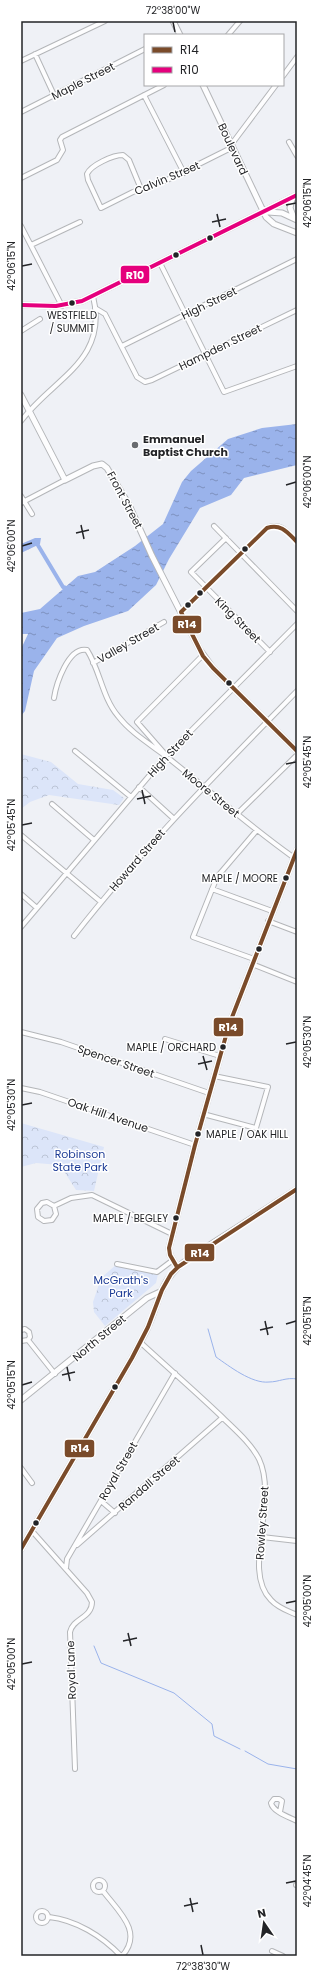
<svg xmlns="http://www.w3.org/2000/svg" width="318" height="1977" viewBox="0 0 318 1977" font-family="Poppins,sans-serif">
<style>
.park{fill:url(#park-crowns)}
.water{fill:url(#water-ripples)}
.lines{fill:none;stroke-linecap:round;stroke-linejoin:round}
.stream{stroke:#9ab3eb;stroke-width:1}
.canal{stroke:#9ab3eb;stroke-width:4}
.minor-casing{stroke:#b4b6b9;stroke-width:6}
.major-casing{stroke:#b4b6b9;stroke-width:7}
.minor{stroke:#fdfdfe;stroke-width:4}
.major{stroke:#fdfdfe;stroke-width:5}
.bus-1-casing{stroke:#fff;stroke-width:7}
.bus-2-casing{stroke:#fff;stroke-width:7}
.bus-1{stroke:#7a4b2a;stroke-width:4}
.bus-2{stroke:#e5007d;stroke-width:4}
.ticks{fill:none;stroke:#232427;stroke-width:1.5}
.bus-dot{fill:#232427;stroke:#fff;stroke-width:1.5}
.poi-dot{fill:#6a6c6f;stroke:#fff;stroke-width:1.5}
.labels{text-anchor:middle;stroke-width:3;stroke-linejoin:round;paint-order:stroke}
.bus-label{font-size:10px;fill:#232427;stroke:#fff;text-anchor:end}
.street-label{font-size:11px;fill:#232427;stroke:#fff}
.poi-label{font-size:11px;font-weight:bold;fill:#232427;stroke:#fff;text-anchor:start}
.park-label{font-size:11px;fill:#1c3b95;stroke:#fff}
.line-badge{stroke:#fff;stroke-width:1.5}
.badge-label{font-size:11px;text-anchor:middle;font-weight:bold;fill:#fff}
.neatline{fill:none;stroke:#232427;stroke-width:1.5}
.ticks-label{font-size:10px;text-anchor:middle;fill:#232427}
</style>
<defs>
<pattern id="park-crowns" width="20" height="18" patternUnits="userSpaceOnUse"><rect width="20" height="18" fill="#dce5f9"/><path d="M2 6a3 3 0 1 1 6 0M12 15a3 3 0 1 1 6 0" fill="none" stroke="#bcc4d5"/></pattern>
<pattern id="water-ripples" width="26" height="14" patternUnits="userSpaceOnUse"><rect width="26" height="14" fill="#9ab3eb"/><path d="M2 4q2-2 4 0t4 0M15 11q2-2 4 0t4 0" fill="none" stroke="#7d91be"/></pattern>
</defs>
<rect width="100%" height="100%" fill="#eff1f6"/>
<!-- park -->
<path class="park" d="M21,754L51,762L78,784L113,790L124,798L119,805L49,795L30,802L21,809Z
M21,1123L104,1147L94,1191L76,1190L60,1165L36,1163L21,1167Z
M117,1264L158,1274L156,1283L105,1326L94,1312L93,1302L101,1278Z"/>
<!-- water -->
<path class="water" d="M297,424V465L244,478L231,495L200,508L169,559L156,585L128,611L84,626L57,638L34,671L25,711L21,716V649L28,634H21V613L40,609L78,576L95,572L135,546L163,524L182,482L191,471L228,439L262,428Z
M35,538H41L40,544L21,553V544Z"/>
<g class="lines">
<!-- stream -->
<path class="stream" d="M208,1329L216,1357C229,1366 252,1384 269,1382C279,1382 286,1377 297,1379
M94,1646L101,1663L174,1693L212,1724L214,1736L240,1749
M245,1751L268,1764L297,1769"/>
<!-- canal -->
<path class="canal" d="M36,542L63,587L69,589"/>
<defs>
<path id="minor" d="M228,35L240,21
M35,54L54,95
M21,61L105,21
M283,76L297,57
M144,95L184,173
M21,112L145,49
M289,142L297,156
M231,145L276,85
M21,178L57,160L63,150L60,140L62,137L164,85
M141,189L129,160L123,155C113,155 91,165 87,174L88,180L101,208L133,192L167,180L233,147
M21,226L62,306
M31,245L80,222
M160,263L224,392L297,366
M95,308L105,314L137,377L145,382L152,380L297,310
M21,331L40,319
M122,346L297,259
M21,421C53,378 109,361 93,296
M21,496L32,514
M21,503L65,480
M214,526L297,611
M226,538L191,572L270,652
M181,612L267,528C281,521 288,533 297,542
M93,663L164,622
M54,698C56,685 68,646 87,650C100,670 102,697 118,716C131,733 150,744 167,757C209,790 249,826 293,857
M75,751L131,797
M165,754L137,722L203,655
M139,787L173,818
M52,804L94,840
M237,814L297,755
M21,835L101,902
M212,889L272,911
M21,894L37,908
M268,921L297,932
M21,927L166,756L297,624
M74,936C142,849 220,770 297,691
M254,959L193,937L217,877L257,830
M252,964L297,982
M21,1032L61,1042L209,1093
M165,1039L220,1056
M21,1088L40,1092L195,1145
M203,1114L256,1128L268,1087L214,1076
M54,1206L56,1214L52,1220L44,1221L38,1217L37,1209L42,1203L47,1202L54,1206L71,1198L92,1195L172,1234
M117,1264L157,1272L173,1260
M21,1330L25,1329L29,1332L30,1337L28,1340
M28,1340L55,1374
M21,1341L28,1340
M140,1342C167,1367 195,1391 221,1416C234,1429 250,1442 259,1459C279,1501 241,1571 271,1600C278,1608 288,1611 297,1615
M21,1468L32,1483
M101,1501L115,1513
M32,1531L87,1593L92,1602C92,1618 73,1618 70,1632L75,1769
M262,1537L297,1541
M77,1545L222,1418
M66,1568L67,1559L175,1373
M280,1812L282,1801L279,1799H274L271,1803C273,1812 289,1817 297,1821
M93 1886a6 6 0 1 1 12 0a6 6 0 1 1-12 0Z
M296,1885H297
M103,1891C118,1911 144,1932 122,1956
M36 1917a6 6 0 1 1 12 0a6 6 0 1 1-12 0Z
M49,1917C76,1920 102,1936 121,1956
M272,1951L283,1956"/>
<path id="major" d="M173,21L180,35
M203,85L266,217L274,224L297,233
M292,199L290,208L294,218
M268,212L282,213L297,220
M21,305L56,306L82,301L297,195
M21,395L65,480L93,466L102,464L107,468L129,505L152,556L200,650L213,668L297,751
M177,1267L170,1255L169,1248L195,1145L229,1025L297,850
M21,1400L147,1298L160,1292
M21,1549L132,1358C137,1348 143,1338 148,1327C161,1298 159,1280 188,1259L297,1189"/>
</defs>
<!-- minor casing -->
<use href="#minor" class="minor-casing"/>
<!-- major casing -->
<use href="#major" class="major-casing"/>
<!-- minor -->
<use href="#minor" class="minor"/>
<!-- major -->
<use href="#major" class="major"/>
<defs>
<path id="bus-1" d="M297,542C288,533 281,523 267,528L181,612L203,656L213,668L297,751
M177,1267L170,1255L169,1248L195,1145L229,1025L297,850
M21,1549L132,1358L148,1327L162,1290L171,1274L178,1267L297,1189"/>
<path id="bus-2" d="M21,305L56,306L82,301L297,195"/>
</defs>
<!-- bus-1 casing -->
<use href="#bus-1" class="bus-1-casing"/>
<!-- bus-2 casing -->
<use href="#bus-2" class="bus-2-casing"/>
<!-- bus-1 -->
<use href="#bus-1" class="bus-1"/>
<!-- bus-2 -->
<use href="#bus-2" class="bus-2"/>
</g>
<!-- ticks -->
<path class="ticks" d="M173,22L175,32M286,205L296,203M217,214L220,227M212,222L226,219M22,266L32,264M286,485L296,482M81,525L84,539M76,533L89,530M22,546L32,543M286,764L296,762M142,790L145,804M137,799L151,796M22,825L32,823M286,1044L296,1042M203,1056L207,1070M198,1064L212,1061M22,1105L32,1103M265,1321L268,1335M286,1324L296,1321M260,1330L273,1327M67,1367L70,1381M62,1375L75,1372M22,1385L32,1382M286,1603L296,1601M128,1633L131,1646M123,1641L137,1638M22,1664L32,1662M286,1883L296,1881M190,1898L193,1912M184,1906L198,1903M201,1945L203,1955"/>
<!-- markers -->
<g class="bus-dot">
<circle cx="210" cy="238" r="3.5"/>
<circle cx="176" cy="255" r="3.5"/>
<circle cx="72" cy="303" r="3.5"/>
<circle cx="245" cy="549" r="3.5"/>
<circle cx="200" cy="593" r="3.5"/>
<circle cx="188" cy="605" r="3.5"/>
<circle cx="229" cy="683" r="3.5"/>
<circle cx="286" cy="878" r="3.5"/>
<circle cx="259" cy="949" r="3.5"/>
<circle cx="223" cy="1047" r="3.5"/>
<circle cx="198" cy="1134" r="3.5"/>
<circle cx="176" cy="1218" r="3.5"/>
<circle cx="115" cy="1387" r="3.5"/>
<circle cx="36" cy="1523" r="3.5"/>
</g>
<circle class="poi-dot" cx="135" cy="445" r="4"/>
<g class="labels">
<!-- bus labels -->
<g class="bus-label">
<text x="72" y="319" text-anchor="middle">WESTFIELD<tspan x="72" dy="13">/ SUMMIT</tspan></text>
<text x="278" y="882">MAPLE / MOORE</text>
<text x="216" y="1051">MAPLE / ORCHARD</text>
<text x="206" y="1138" text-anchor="start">MAPLE / OAK HILL</text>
<text x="168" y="1222">MAPLE / BEGLEY</text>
</g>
<!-- street labels -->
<g class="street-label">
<text transform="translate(83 81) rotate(-27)" y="4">Maple Street</text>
<text transform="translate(233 149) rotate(65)" y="4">Boulevard</text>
<text transform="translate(167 178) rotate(-23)" y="4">Calvin Street</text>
<text transform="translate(209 303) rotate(-26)" y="4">High Street</text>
<text transform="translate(220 347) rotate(-26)" y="4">Hampden Street</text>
<text transform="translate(125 500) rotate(62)" y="4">Front Street</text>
<text transform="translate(238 620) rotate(45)" y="4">King Street</text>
<text transform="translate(128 643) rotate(-30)" y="4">Valley Street</text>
<text transform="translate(170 753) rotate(-47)" y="4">High Street</text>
<text transform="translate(211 793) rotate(39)" y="4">Moore Street</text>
<text transform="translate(137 860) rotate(-49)" y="4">Howard Street</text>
<text transform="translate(116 1061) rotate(19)" y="4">Spencer Street</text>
<text transform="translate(108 1115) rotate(19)" y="4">Oak Hill Avenue</text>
<text transform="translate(99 1338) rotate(-40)" y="4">North Street</text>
<text transform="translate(118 1471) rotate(-60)" y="4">Royal Street</text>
<text transform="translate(149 1483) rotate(-41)" y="4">Randall Street</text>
<text transform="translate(262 1523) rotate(-86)" y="4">Rowley Street</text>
<text transform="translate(71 1670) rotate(-92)" y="4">Royal Lane</text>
</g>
<!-- poi labels -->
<g class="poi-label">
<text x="143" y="443">Emmanuel<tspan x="143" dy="13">Baptist Church</tspan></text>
</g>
<!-- park labels -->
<g class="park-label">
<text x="80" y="1158">Robinson<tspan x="80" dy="13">State Park</tspan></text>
<text x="121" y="1284">McGrath's<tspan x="121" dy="13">Park</tspan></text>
</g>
</g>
<g class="line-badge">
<rect x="120" y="265" width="30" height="19" rx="4" fill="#e5007d"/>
<rect x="172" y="615" width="30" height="19" rx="4" fill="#7a4b2a"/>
<rect x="213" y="1017" width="31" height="20" rx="4" fill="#7a4b2a"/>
<rect x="184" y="1243" width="31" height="19" rx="4" fill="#7a4b2a"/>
<rect x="64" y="1439" width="31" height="19" rx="4" fill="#7a4b2a"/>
</g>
<g class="badge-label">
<text x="135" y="279">R10</text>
<text x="187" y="628">R14</text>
<text x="228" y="1031">R14</text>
<text x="200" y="1257">R14</text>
<text x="80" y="1452">R14</text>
</g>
<!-- border -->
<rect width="318" height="1977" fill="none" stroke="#ffffff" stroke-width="44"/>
<!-- legend -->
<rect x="144" y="34" width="140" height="52" fill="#ffffff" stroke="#a7a7a9"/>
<rect x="152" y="47" width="20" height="6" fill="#7a4b2a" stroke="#a7a7a9"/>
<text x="180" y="54" font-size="12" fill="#232427">R14</text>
<rect x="152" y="67" width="20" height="6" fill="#e5007d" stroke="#a7a7a9"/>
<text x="180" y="74" font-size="12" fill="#232427">R10</text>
<!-- north arrow -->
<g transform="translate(264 1923) rotate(347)" stroke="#ffffff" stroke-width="3" paint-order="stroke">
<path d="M0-3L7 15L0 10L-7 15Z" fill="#232427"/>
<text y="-6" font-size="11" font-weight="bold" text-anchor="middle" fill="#232427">N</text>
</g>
<rect x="22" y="22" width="274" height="1933" class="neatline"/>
<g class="ticks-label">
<text x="173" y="14">72°38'00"W</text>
<text transform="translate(307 203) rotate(-90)" y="4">42°06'15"N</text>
<text transform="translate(11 266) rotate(-90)" y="4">42°06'15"N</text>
<text transform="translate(307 482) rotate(-90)" y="4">42°06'00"N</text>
<text transform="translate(11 546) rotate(-90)" y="4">42°06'00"N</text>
<text transform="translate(307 762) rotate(-90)" y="4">42°05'45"N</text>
<text transform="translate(11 825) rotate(-90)" y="4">42°05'45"N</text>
<text transform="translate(307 1042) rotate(-90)" y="4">42°05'30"N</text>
<text transform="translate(11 1105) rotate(-90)" y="4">42°05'30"N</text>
<text transform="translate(307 1321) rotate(-90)" y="4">42°05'15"N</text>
<text transform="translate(11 1385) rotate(-90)" y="4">42°05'15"N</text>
<text transform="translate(307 1601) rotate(-90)" y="4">42°05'00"N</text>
<text transform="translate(11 1664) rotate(-90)" y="4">42°05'00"N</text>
<text transform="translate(307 1881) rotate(-90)" y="4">42°04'45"N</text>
<text x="203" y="1970">72°38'30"W</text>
</g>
</svg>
